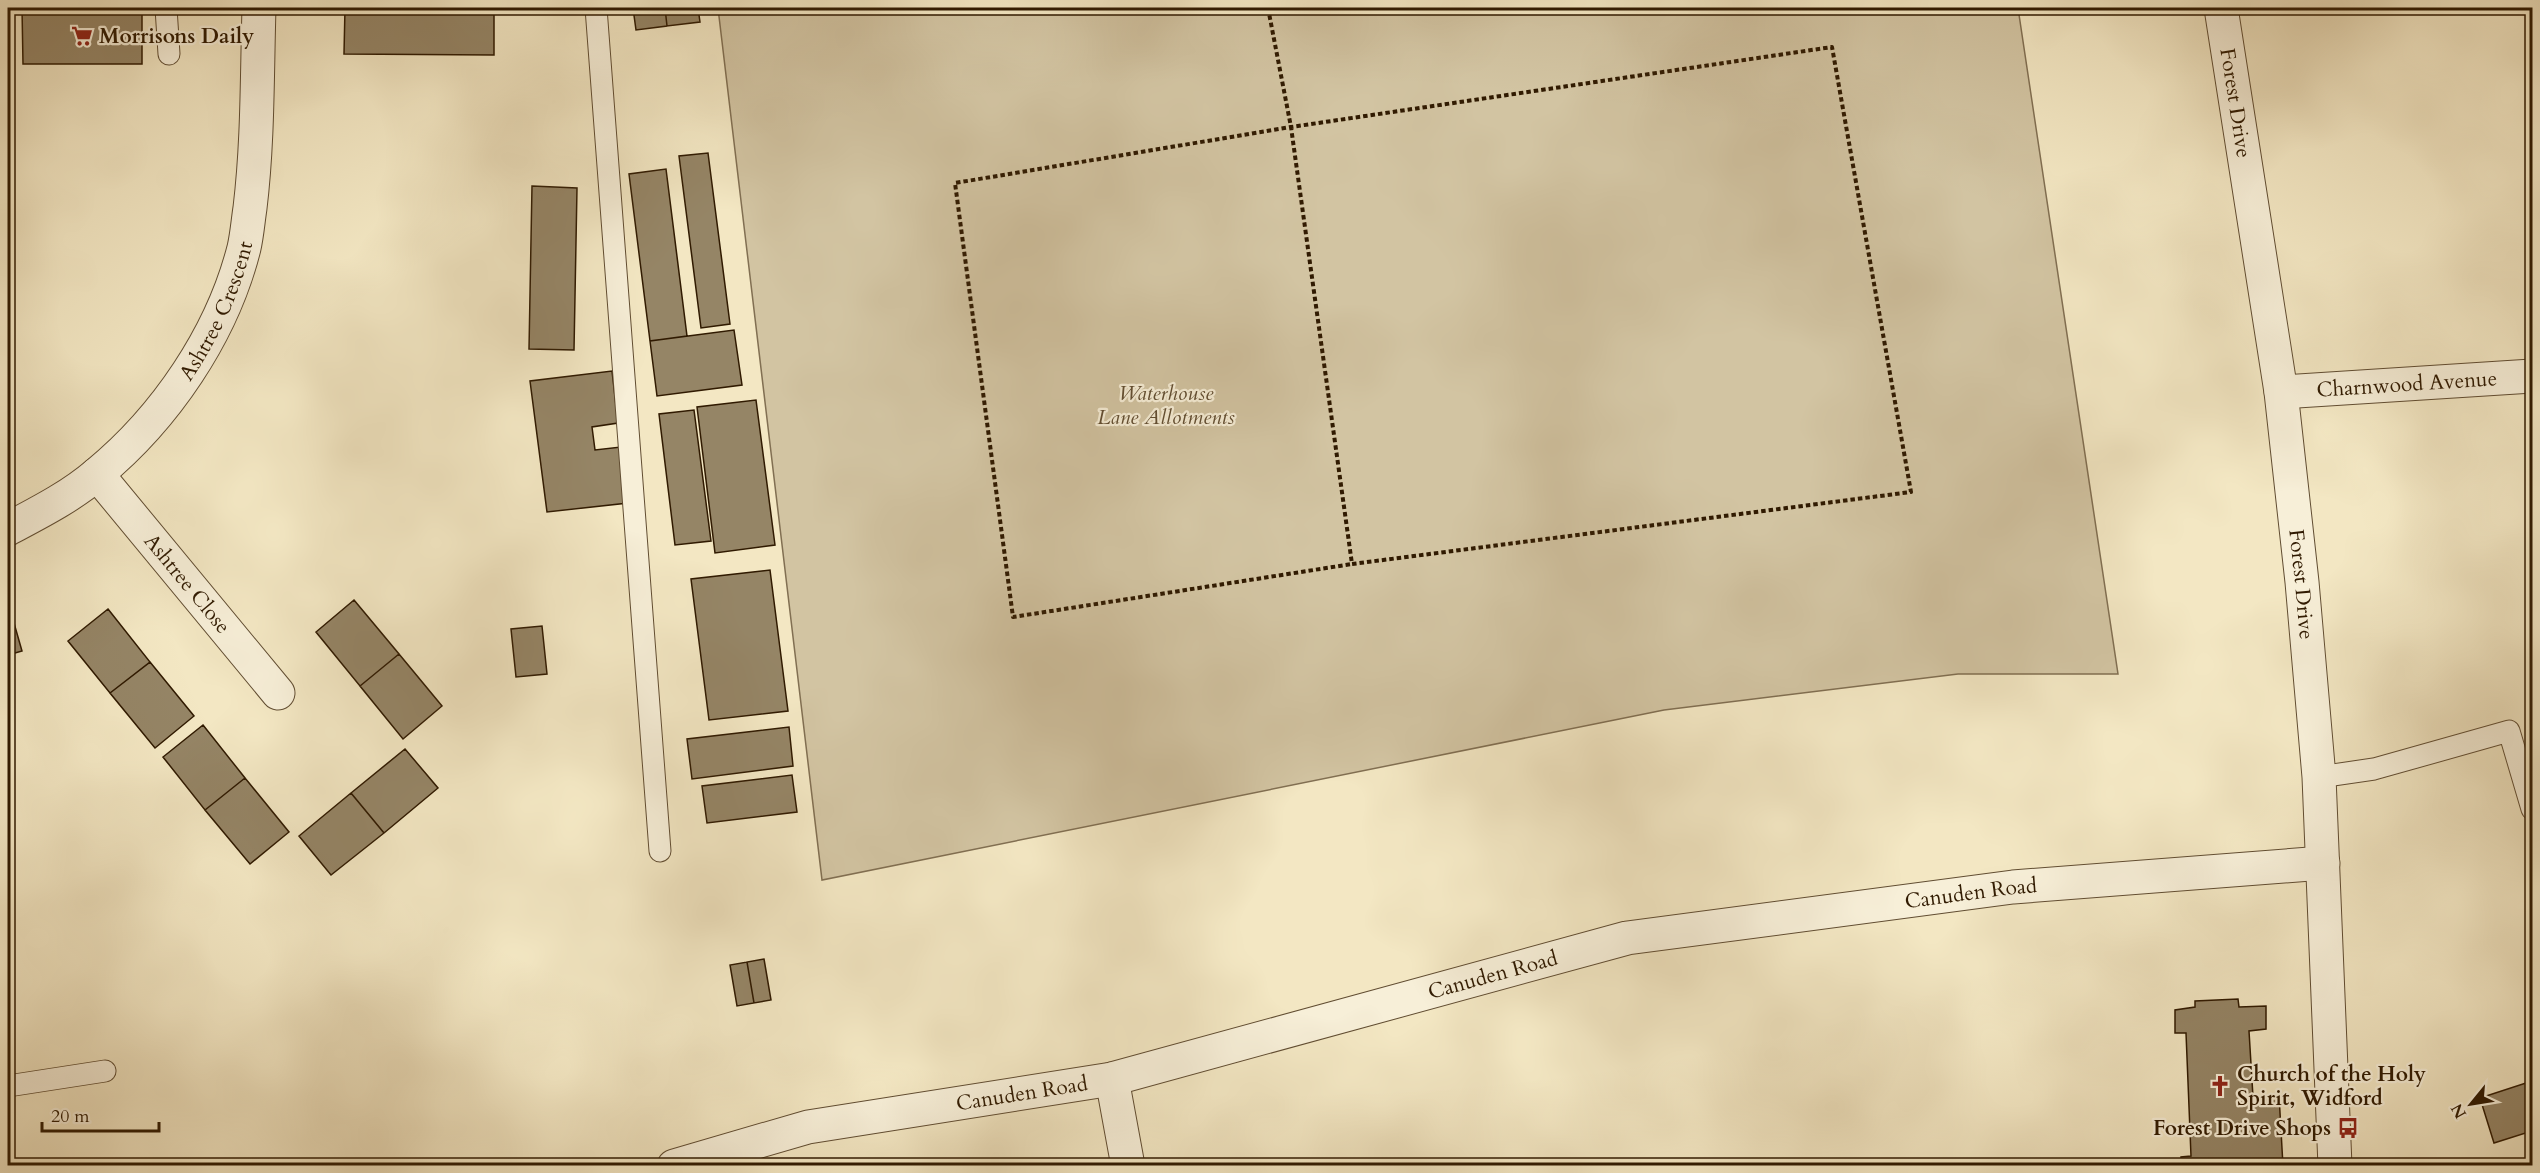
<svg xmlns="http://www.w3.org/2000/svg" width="2540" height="1173" viewBox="0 0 2540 1173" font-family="Cardo,serif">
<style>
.green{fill:#d2c4a2;stroke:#816f52;stroke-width:1.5}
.building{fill:#958566;stroke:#301a01;stroke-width:1.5}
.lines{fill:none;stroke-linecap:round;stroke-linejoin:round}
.lane-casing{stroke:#614d32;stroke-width:23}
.street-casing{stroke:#614d32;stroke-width:35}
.path{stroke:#301a01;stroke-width:4;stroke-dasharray:4.5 3;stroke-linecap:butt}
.lane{stroke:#f7efd8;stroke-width:21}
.street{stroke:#f7efd8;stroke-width:33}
.labels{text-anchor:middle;stroke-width:4.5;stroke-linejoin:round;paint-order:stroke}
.poi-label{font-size:21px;font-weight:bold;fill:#301a01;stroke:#f7efd8;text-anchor:start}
.street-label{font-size:21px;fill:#301a01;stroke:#f7efd8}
.park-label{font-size:21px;font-style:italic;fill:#614d31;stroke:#f7efd8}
</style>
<rect width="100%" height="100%" fill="#f3e7c3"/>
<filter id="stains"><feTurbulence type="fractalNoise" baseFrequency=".00333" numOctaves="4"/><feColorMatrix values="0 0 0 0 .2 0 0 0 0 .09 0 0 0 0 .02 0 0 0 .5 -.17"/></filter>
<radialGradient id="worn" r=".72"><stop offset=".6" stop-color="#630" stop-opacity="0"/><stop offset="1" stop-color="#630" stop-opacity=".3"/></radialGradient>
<!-- green -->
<path class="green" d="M718,8H2018L2118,674H1958L1664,710L822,880Z"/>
<!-- building -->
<path class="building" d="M22,8H142V64H23Z
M345,8H494V55L344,54Z
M633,8H665L667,26L636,30Z
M665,8H698L700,22L667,26Z
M708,153L730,324L701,328L679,156Z
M666,169L687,336L650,341L629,174Z
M532,186L577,188L574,350L529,349Z
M734,330L742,385L657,396L650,341Z
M612,371L618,423L592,427L595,450L621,447L628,503L547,512L530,381Z
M756,400L775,545L715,553L697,407Z
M694,410L711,541L675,545L659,414Z
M770,570L788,711L709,720L691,579Z
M354,600L399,654L360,686L316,632Z
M8,602L22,651L8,655Z
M108,609L150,662L110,693L68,641Z
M542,626L547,674L516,677L511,629Z
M399,654L442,706L403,739L360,686Z
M150,662L194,716L155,748L110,693Z
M203,725L245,778L205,810L163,757Z
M789,727L793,766L692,779L687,739Z
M405,749L438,788L384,833L351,793Z
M792,775L797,812L707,823L702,786Z
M245,778L289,832L250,864L205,810Z
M351,793L384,833L331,875L299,836Z
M764,959L771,1000L754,1003L747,962Z
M747,962L754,1003L737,1006L730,965Z
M2238,999L2239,1007L2266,1006V1029L2249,1031L2253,1097L2279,1095L2283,1166H2181V1157L2191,1156L2186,1033H2175V1010L2195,1007V1001Z
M2532,1081V1131L2494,1143L2480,1098Z"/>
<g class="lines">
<defs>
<path id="lane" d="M166,8L169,54
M596,8L660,851
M2319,777L2374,769L2509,731L2532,809
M8,1086L105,1071"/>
<g id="street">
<path id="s1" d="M2221,8L2281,392L2302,582L2319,777L2335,1166"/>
<path id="s2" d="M2281,392L2532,376"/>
<path id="s3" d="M97,474L278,693"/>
<path id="s4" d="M8,529C38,513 70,497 97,474C165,418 222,335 244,248C247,235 248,221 250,208C258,142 257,74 259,8"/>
<path d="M1112,1079L1128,1166"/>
<path id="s5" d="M674,1166L808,1127L1112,1079L1627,938L2013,887L2323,863"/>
</g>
</defs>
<!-- lane casing -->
<use href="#lane" class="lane-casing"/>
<!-- street casing -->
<use href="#street" class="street-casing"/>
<!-- path -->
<path class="path" d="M1268,8L1291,127L1352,564L1911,492L1832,47L1291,127L955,183L1013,617L1352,564"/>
<!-- lane -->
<use href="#lane" class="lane"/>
<!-- street -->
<use href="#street" class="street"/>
</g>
<!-- icons -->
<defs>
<symbol id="supermarket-bare" viewBox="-9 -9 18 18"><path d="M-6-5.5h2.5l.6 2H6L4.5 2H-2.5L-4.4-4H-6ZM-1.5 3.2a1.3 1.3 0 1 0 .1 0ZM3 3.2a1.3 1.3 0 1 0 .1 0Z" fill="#8f2418" stroke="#f7efd8" stroke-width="2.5" paint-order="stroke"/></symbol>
<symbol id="church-bare" viewBox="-9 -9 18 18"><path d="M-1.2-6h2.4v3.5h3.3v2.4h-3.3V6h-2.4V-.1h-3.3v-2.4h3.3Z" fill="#8f2418" stroke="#f7efd8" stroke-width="2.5" paint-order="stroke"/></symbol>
<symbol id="bus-bare" viewBox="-9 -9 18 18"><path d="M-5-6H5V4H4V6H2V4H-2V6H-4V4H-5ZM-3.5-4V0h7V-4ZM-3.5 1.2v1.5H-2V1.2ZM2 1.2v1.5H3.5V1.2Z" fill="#8f2418" stroke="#f7efd8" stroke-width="2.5" paint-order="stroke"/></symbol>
</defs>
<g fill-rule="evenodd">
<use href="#supermarket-bare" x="67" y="21" width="30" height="30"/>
<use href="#church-bare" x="2205" y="1071" width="30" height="30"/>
<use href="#bus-bare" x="2333" y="1113" width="30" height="30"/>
</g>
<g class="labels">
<!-- poi labels -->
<g class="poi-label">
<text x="99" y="43">Morrisons Daily</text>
<text x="2237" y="1081">Church of the Holy<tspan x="2237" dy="24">Spirit, Widford</tspan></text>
<text x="2331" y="1135" text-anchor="end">Forest Drive Shops</text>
</g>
<!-- street labels -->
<g class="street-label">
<text dy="7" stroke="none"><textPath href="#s1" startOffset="96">Forest Drive</textPath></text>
<text dy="7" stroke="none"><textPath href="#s4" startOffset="310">Ashtree Crescent</textPath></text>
<text dy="7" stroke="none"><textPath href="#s2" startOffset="126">Charnwood Avenue</textPath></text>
<text dy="7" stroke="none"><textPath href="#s3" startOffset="142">Ashtree Close</textPath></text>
<text dy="7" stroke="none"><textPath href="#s1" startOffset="582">Forest Drive</textPath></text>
<text dy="7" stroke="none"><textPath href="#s5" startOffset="1328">Canuden Road</textPath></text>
<text dy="7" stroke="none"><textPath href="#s5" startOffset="842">Canuden Road</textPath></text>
<text dy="7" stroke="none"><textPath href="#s5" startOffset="356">Canuden Road</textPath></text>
</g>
<!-- park labels -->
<g class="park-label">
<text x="1166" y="400">Waterhouse<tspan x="1166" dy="24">Lane Allotments</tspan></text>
</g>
</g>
<!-- margin -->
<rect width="2540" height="1173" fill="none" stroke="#f3e7c3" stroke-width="30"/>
<rect x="9" y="9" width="2522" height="1155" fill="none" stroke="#301a01" stroke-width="3"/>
<rect x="15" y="15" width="2510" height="1143" fill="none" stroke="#301a01" stroke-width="1.5"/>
<!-- north arrow -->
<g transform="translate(2471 1104) rotate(240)" stroke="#f7efd8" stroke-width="4.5" paint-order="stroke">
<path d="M0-4.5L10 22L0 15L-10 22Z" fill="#301a01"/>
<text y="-9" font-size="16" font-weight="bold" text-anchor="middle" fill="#301a01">N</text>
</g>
<!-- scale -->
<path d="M42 1122v9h117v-9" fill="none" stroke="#301a01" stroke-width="3"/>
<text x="51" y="1122" font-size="18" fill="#301a01" stroke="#f7efd8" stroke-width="4.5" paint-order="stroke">20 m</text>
<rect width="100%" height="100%" filter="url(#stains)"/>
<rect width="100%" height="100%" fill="url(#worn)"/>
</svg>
